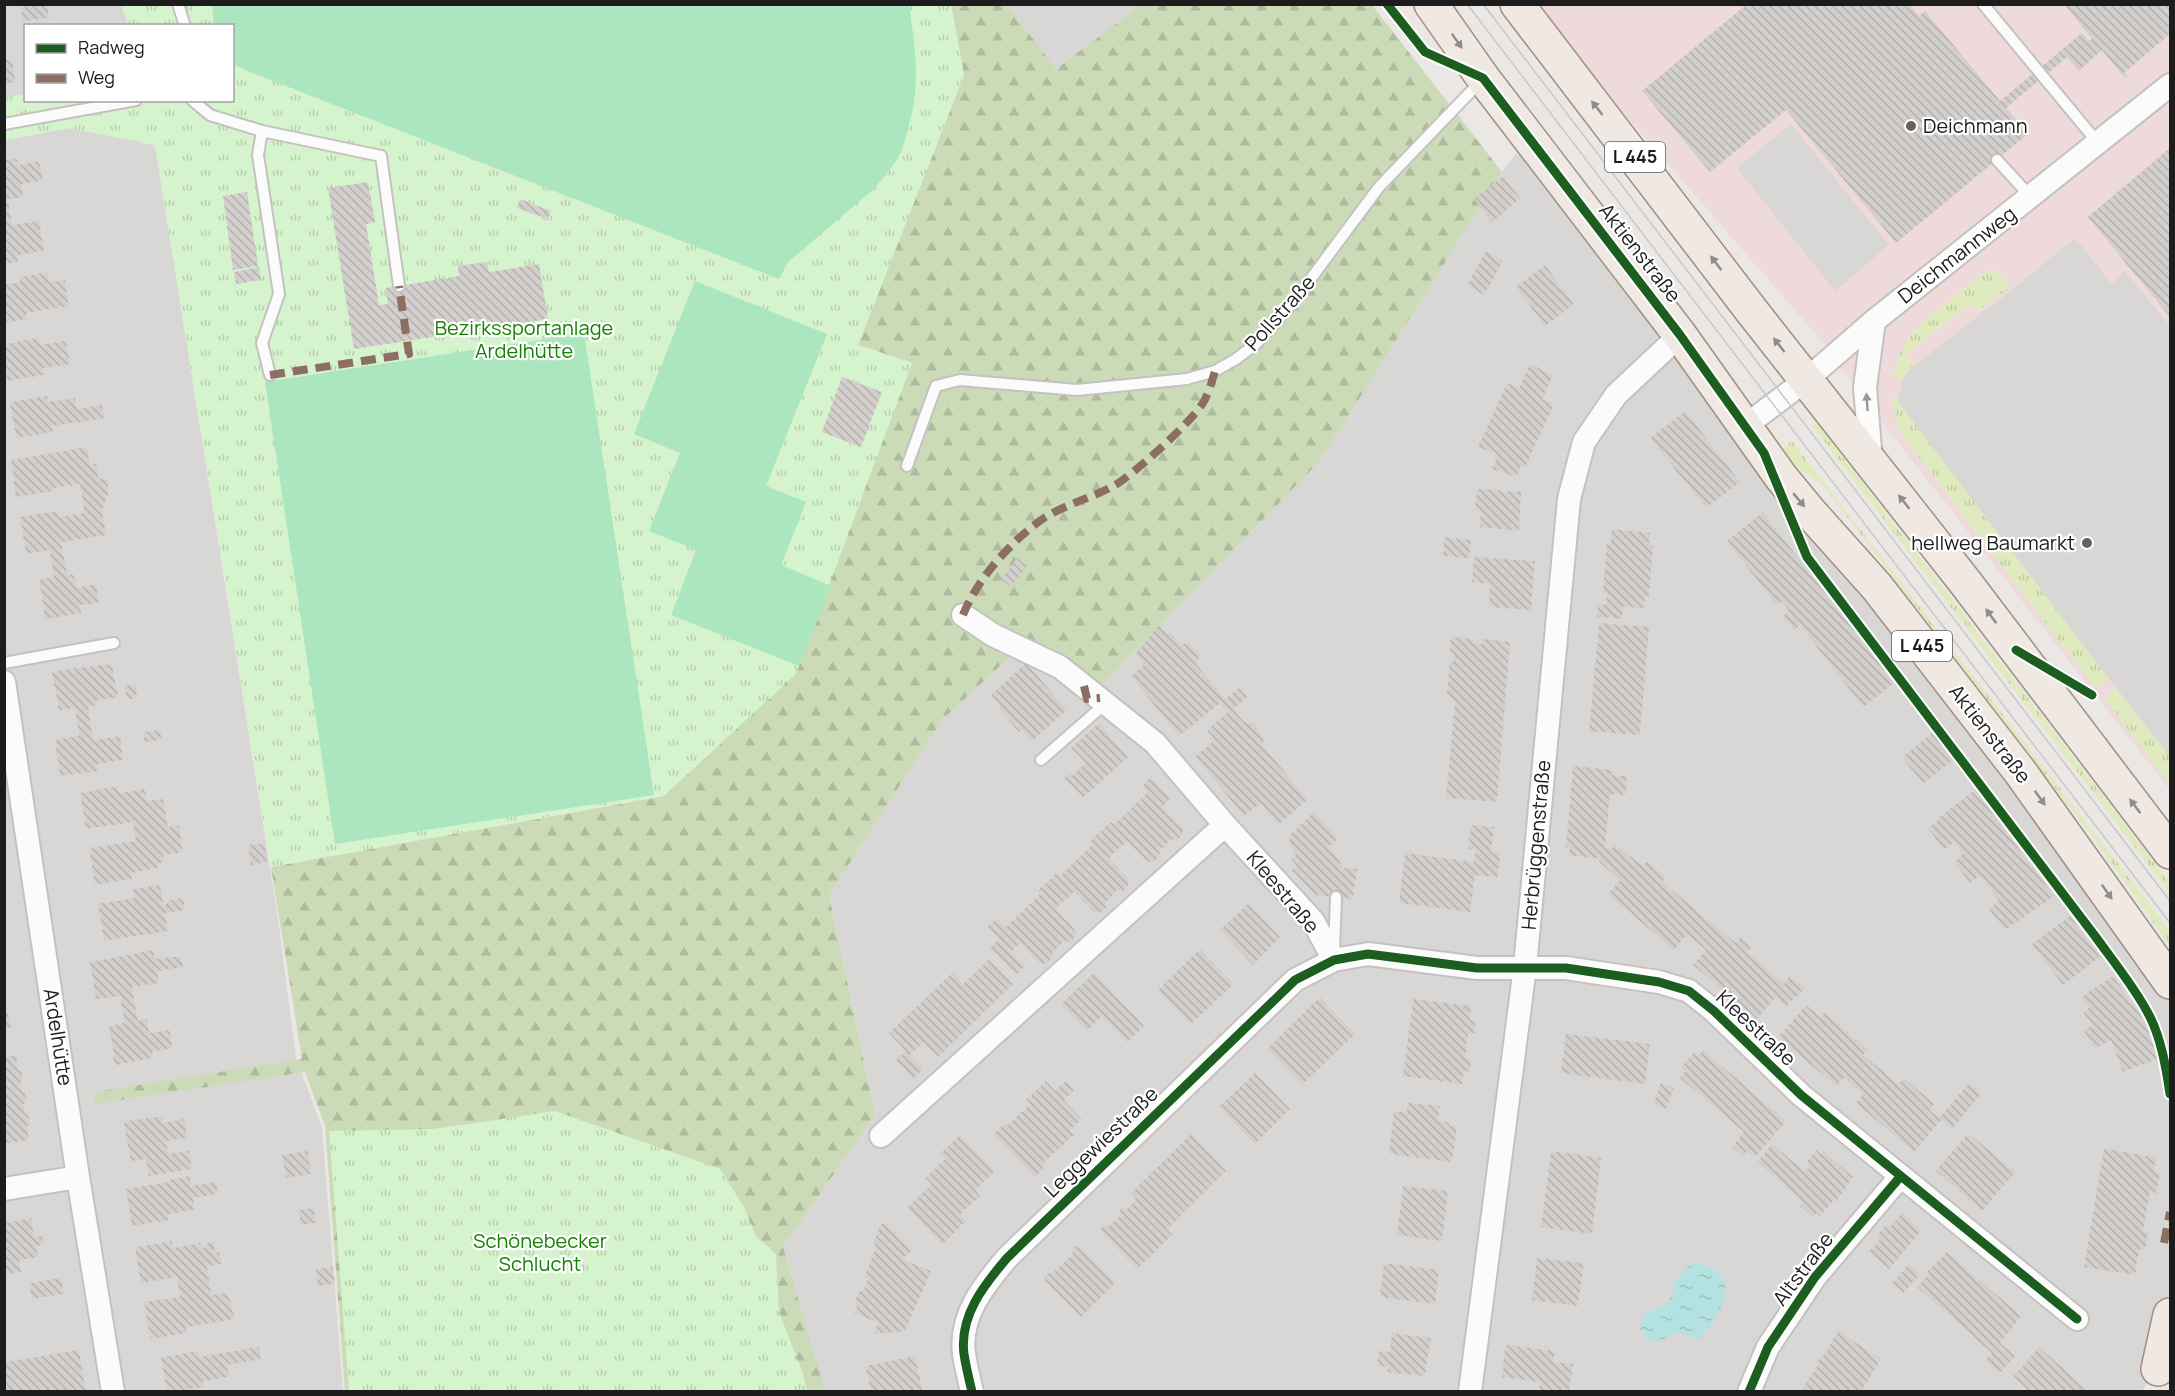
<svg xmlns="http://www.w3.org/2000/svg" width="2175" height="1396" viewBox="0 0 2175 1396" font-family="Manrope,sans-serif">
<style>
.residential{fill:#d9d7d6}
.commercial{fill:#eed9db}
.religious{fill:#d8d7d6}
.grass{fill:url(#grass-tufts)}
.forest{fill:url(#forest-firs)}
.park{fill:url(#park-tufts)}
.pitch{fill:#abe6bf}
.water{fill:url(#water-ripples)}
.building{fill:url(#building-back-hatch)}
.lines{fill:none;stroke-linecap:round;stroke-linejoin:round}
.service-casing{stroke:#c3c2c0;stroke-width:14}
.minor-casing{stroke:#c3c2c0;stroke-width:26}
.primary-casing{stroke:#a08f81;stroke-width:36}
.service{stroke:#fcfbfb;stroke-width:10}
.minor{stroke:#fcfbfb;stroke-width:22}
.primary{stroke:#f0e8e3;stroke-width:33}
.tram{stroke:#c9c8c8;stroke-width:1.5}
.quiet{stroke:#8d6e63;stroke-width:8;stroke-dasharray:15 8;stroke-linecap:butt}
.cycleway-casing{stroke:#fff;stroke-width:13}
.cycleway{stroke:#1b5e20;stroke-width:9}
.oneway{fill:#918c89}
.oneway2{fill:#979797}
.poi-dot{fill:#646362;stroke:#fff;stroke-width:2}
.labels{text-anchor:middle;stroke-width:4.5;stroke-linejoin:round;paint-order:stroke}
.shield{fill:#fff;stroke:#606060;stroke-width:1.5}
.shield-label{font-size:18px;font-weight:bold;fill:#1c1c1c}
.poi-label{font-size:20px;fill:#1c1c1c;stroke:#fff;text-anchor:start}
.street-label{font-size:20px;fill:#1c1c1c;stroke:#fff}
.park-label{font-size:20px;fill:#158103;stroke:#fff}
</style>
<defs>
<pattern id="grass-tufts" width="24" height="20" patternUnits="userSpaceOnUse" patternTransform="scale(1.5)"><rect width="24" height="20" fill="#e0eabf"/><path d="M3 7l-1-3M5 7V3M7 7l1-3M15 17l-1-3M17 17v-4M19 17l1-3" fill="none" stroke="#c0c8a4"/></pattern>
<pattern id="forest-firs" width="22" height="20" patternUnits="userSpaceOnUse" patternTransform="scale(1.5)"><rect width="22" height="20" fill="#ccdbb7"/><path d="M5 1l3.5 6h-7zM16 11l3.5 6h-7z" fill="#afbb9d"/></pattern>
<pattern id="park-tufts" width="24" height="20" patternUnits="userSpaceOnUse" patternTransform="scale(1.5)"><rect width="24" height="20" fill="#d5f3cc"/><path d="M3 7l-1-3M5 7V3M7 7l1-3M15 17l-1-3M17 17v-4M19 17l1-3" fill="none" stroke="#b6d0af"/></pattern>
<pattern id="water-ripples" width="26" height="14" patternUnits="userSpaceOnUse" patternTransform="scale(1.5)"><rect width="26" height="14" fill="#b4e2e1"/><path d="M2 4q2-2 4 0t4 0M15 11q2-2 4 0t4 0" fill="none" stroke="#9ac1c0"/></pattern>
<pattern id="building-back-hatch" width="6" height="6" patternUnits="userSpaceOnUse" patternTransform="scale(1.5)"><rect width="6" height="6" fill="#d3cfcc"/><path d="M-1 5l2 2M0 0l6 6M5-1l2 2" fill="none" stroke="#b5b1af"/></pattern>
</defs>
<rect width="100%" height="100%" fill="#eae7e4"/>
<!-- residential -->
<path class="residential" d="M5,5H121L128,25L26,26L25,94L5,98Z
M1007,5H1141L1056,70Z
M70,128L155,145L278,918L296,1058L322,1127L343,1391L5,1392V140Z
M1528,138L2170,984V1305L2156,1368L2142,1391H821L783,1247L875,1115L829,895L943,719L1029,639L1096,691L1320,461L1502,172Z"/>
<!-- commercial -->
<path class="commercial" d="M1530,5H2170V80L1828,348Z
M2170,91V790L1836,363Z"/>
<!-- religious -->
<path class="religious" d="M1791,124L1889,245L1835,291L1737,168Z
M2075,238L2112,284L2125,271L2170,326V757L1898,407L1902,379L1915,365L2012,290Z"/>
<!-- grass -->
<path class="grass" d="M1990,269L1999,272L2010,285L2008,289L1977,312L1970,304L1906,355L1913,365L1902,379L1893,377C1899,337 1930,315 1960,292C1970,284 1979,275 1990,269Z
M1892,396L1897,397L1902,407L2109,679L2096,689L1901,434L1893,409Z
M1818,422L1838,451L2170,883V893L1841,464L1812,425Z
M1792,441L2170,931V946L2098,844L1825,488C1812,473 1792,468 1780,451Z
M2116,688L2170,757V785L2104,697Z"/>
<!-- forest -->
<path class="forest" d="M951,5H1007L1056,69L1141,5H1372L1502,172L1320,461L1096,691L1029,639L943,719L829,895L875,1115L783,1247L825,1391H345L325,1126L305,1072L95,1104L94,1092L302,1059L271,867L664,796L912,363L858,345L964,75Z"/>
<!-- park -->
<path class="park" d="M121,5H951L964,75L858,345L912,363L796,674L664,796L271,867L155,145L70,128L5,140V98L25,94L26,100H232V26L128,25Z
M555,1111L720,1169L744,1207L756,1236L776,1254L779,1312L803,1374L807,1391H349L329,1131L433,1129Z"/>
<!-- pitch -->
<path class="pitch" d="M212,5H909C915,46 921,84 909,125C906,135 904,146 899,156C892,168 882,178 874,189L788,262L779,279L245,70L233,64L232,26L214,25Z
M695,281L827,334L766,486L806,502L781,565L831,586L799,666L671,615L696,550L649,531L680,453L634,434Z
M584,333L654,795L335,844L265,382Z"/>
<!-- water -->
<path class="water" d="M1693,1262C1748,1272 1722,1311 1699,1340C1690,1339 1682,1331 1675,1334C1665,1337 1662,1343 1651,1342L1639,1328C1642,1309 1660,1311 1670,1299C1675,1293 1673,1286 1676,1280C1679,1274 1688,1267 1693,1262Z"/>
<!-- building -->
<path class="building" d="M41,4H47L49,18L23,21L21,7Z
M2064,4H2170V34L2124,73L2128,77L2125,78L2102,50L2079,71L2067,57L2006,108L2028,134L1896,243L1786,110L1710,172L1642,91L1746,5H1910L1919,16L1925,11L2000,101L2082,33L2089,41L2092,39Z
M12,59L15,82L4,84V60Z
M2170,148V317L2088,217Z
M17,159L18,165L39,161L43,180L22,184L23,197L8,199L12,225L39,221L44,251L17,255L18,262L4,264V160Z
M1503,176L1520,198L1492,223L1474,199Z
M368,182L375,222L366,224L379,305L388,304L386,288L459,276L458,266L487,262L489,272L539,264L548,319L354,349L328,188Z
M247,192L258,266L233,270L223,196Z
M520,199L551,211L548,219L517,208Z
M1486,251L1503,261L1484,295L1467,285Z
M1545,265L1574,304L1545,326L1516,287Z
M259,267L261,280L236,284L234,272Z
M47,272L49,282L65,280L69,306L26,313L27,319L4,323V285L20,282V277Z
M39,338L40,345L66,341L70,364L43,368L44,375L7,381L5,344Z
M1530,364L1553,375L1542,399L1554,404L1525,468L1521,466L1516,477L1492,469L1498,455L1478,447L1507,383L1519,388Z
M842,377L882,392L861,447L822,432Z
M47,396L48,402L75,398L77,409L102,405L104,418L52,426L53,432L16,438L10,402Z
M1685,411L1740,482L1706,508L1650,438Z
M87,447L90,465L96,464L99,479L107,478L109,492L102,510L106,535L61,542L67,575L74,574L76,588L96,584L99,603L80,605L81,613L46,619L43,617L44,609L39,580L54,577L50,550L26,554L20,517L57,511L58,517L82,513L84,508L80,484L54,488V491L16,497L11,460Z
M1477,489L1521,492L1519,531L1480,527L1481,511L1475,510Z
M1763,512L1894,683L1863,707L1800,625L1794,630L1783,616L1789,611L1782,601L1776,605L1727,541Z
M1612,529L1650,533L1649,545L1653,546L1649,596H1645L1644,608L1623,607L1622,619L1597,617L1598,605H1606L1607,593L1603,592L1607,542H1611Z
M1444,537L1471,540L1469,558L1443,556Z
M1474,557L1535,561L1531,610L1489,607L1490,584L1472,582Z
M1017,558L1027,566L1011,587L1001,579Z
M1599,623L1649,627L1640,735L1589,731Z
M1159,625L1167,634L1170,632L1180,645L1189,643L1200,655L1196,664L1225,699L1240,687L1247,697L1233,709L1244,722L1253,723L1264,737L1263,745L1307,800L1278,825L1261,803L1244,816L1195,756L1215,740L1207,730L1227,713L1220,703L1179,736L1131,676L1144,665L1135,654Z
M1451,637L1474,639V643L1483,644V639L1510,642L1497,802L1446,798L1455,702L1447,693L1450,661L1453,662L1454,653L1450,652Z
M1026,663L1067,710L1032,741L1022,729L1019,732L999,709L1001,706L991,695Z
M112,664L118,698L96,700L97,705L88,706L93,740L120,736L123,760L97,764L98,771L60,776L55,740L79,736L75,708L59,710L52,673L61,670Z
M135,684L137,698L127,700L124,686Z
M1099,723L1128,757L1083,798L1064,778L1069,773L1072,776L1086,763L1071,748Z
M160,730L162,740L144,742L143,732Z
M1932,733L1953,760L1923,784L1902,757Z
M1573,766L1612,770L1611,775L1627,776L1626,795L1610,794L1605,848L1612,849L1615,845L1643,866L1647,861L1666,877L1662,882L1721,931L1736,943L1741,937L1752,947L1747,952L1784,984L1790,976L1805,988L1786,1007L1775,998L1757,1019L1693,965L1706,950L1687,934L1674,950L1608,894L1620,880L1599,862L1600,859L1569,855L1570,848L1566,847Z
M1151,777L1171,798L1162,807L1183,828L1182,835L1177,840L1171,839L1160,851L1159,857L1154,861L1147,862L1127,841L1109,858L1129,879L1128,886L1123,891L1117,890L1106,902V908L1101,912L1094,913L1074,892L1055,909L1075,930V937L1070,942L1064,941L1052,953V959L1047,963L1040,964L1020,943L1011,952L1025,966L1016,975L990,948L999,939L987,927L997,918L1006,927L1040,894L1037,891L1057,873L1060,876L1093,844L1091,840L1111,822L1114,825L1148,792L1142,786Z
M117,786L119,793L145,789L147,801L163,799L168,827L179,825L183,852L163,855L164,862L157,864L158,868L131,873L132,879L95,885L89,848L136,841L133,822L86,829L80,793Z
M1975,790L2054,896L2005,930L1989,909L1999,901L1980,876L1970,883L1954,862L1963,854L1954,842L1944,850L1928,828L1938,821L1937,819Z
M1314,812L1338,839L1328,847L1341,863L1340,864L1343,868L1357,869L1353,899L1314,895L1292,870L1297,866L1291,859L1296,855L1289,844L1290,835Z
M1471,825L1494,827L1491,852L1500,853L1498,877L1475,875L1470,912L1399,903L1405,853L1474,862L1476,850L1468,849Z
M264,843L267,862L251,865L248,845Z
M160,885L164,906L170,900L183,898L185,910L165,913L168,931L104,941L98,904L135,898L133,889Z
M1248,904L1280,937L1253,965L1220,930Z
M2070,916L2100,957L2063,985L2032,944Z
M1200,949L1234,984L1191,1024L1158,990Z
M153,950L155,959L181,956L183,967L157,971L159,983L132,987L138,1021L147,1019L149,1033L170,1030L172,1048L152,1052L153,1058L117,1065L114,1063L113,1056L114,1055L109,1026L125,1023L120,996L96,999L90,962Z
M989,959L1013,984L938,1057L923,1042L910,1055L923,1069L913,1079L896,1060L906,1051L889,1033L953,972L963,984Z
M1094,973L1144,1026L1127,1043L1102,1016L1087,1031L1061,1004Z
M2113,976L2143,1019L2159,1058L2123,1072L2111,1040L2095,1049L2084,1031L2092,1025L2083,1012L2089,1008L2081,997Z
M1320,997L1355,1034L1302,1085L1267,1049Z
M4,999L11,1028L4,1029Z
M1413,999L1471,1006L1470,1020L1476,1021L1474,1033H1468L1465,1059H1471L1470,1072L1464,1071L1462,1084L1403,1076L1410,1020H1408L1411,1017Z
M1806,1005L1820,1017L1825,1012L1868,1050L1863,1055L1898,1084L1904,1078L1934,1104L1929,1110L1939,1118L1970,1082L1981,1094L1952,1129L1941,1120L1914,1152L1856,1103L1863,1094L1844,1078L1836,1086L1778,1037Z
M1566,1034L1650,1044L1645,1084L1561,1073Z
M1703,1050L1786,1121L1757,1155H1751L1747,1151L1743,1156L1732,1147L1744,1132L1680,1078L1685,1071L1681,1067L1694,1053L1698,1056Z
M16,1055L18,1070L21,1069L23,1081L20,1082L22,1092L25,1091L27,1103L23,1104L25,1113H28L30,1125L27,1126L29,1140L4,1144V1057Z
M1255,1073L1290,1109L1255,1144L1219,1107Z
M1046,1081L1055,1091L1066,1081L1074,1090L1064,1100L1082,1119L1070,1130L1074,1135L1044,1162V1168L1035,1177L994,1134L1004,1124L1008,1125L1030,1104L1026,1100Z
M1661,1083L1674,1088L1666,1109L1653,1104Z
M1408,1103L1440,1106L1438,1121L1447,1122L1449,1123V1126H1457L1452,1162L1389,1154L1394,1111L1407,1113Z
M162,1116L163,1123L184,1119L187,1138L166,1141L168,1154L189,1151L192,1169L149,1176L146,1159L131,1161L124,1124L126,1121Z
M1968,1133L2015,1172L1982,1211L1936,1171Z
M1191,1134L1226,1171L1167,1229L1172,1235L1137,1269L1102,1233L1101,1228L1105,1225L1109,1226L1120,1216L1119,1211L1122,1208L1127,1209L1136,1199L1131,1193Z
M960,1135L995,1171L975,1190L980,1196L960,1214L966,1221L942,1245L907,1208L932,1184L925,1178L945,1159L940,1154Z
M1772,1144L1805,1172L1810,1166L1806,1163L1816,1150L1821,1154L1823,1151L1853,1177L1836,1202L1834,1200L1820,1216L1816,1213L1813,1217L1800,1206L1803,1202L1757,1162Z
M2104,1148L2156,1158L2154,1172L2160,1174L2156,1193L2150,1192L2143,1231L2148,1232L2145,1250L2139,1249L2135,1275L2084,1267Z
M308,1151L311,1174L286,1178L282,1155Z
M1551,1151L1601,1158L1592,1234L1541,1227Z
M190,1176L191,1186L216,1182L218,1194L193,1198L195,1210L168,1214L169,1220L132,1226L126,1189L169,1182L168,1180Z
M1403,1186L1448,1191L1442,1241L1397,1235Z
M313,1208L316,1223L301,1225L299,1210Z
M1902,1213L1922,1230L1889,1269L1869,1252L1880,1239L1877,1236L1885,1226H1891Z
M31,1218L34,1237L42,1236L44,1245L36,1246L38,1257L19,1260L21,1272L4,1275V1223Z
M886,1223L912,1250L902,1259L931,1271L905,1331L874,1334L878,1323L854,1313L857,1307L855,1301L859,1292L864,1289L868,1279L864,1278L876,1248L874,1240L881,1224Z
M172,1241L173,1248L200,1243L201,1248L208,1247L207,1243L214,1242L215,1253L219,1252L222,1264L207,1266L211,1295L228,1293L235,1319L186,1327L187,1333L150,1339L144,1302L180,1297L177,1277L141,1283L135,1247Z
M1075,1246L1080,1247L1115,1283L1081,1317L1045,1281V1276L1049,1273H1053L1073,1254L1072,1250Z
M1947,1252L2021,1316L2000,1343L2015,1356L2000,1373L1985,1361L1992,1353L1917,1287L1929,1273L1927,1272Z
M1537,1258L1584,1263L1578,1306L1532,1300Z
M1384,1263L1439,1270L1435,1304L1380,1297Z
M1909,1264L1920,1274L1903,1293L1892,1283Z
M333,1267L335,1284L318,1286L316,1269Z
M61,1278L64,1294L32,1299L29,1283Z
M1838,1331L1881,1359L1861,1392H1802L1811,1373L1814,1372L1819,1363L1818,1360L1825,1354Z
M1392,1333L1431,1338L1425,1376L1387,1372L1388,1367L1377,1366L1379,1351L1390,1352Z
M1505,1345L1555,1351L1553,1362L1573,1364L1569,1392L1539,1390L1540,1382L1502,1377Z
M259,1347L261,1359L227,1365L229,1377L203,1381L204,1387L167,1392L161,1357L199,1351V1357Z
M2039,1347L2087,1390L2085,1392H2030L2013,1377Z
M79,1350L86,1392H45L44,1388L33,1392H4V1362Z
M915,1356L923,1392H871L866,1366Z"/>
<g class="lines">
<defs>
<path id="service" d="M178,4L185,26
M1983,4L2098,143
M192,100L210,115L262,131L381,156L399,286
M4,124L136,100
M262,131L258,155L279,294L262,343L270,375
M1997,160L2031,197
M907,466L936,386L960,380L1077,390L1187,379L1215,371L1236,359L1256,344L1295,300L1379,187L1480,82
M4,663L114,643
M1041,760L1106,703
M1334,951L1336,897"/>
<path id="minor" d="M1745,426L1806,380L1874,321L2170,85
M1871,461L1865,387L1874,321
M963,615L993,635L1060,667L1155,743L1225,825L1313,921L1334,960
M4,682L78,1177L113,1392
M881,1136L1225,825
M4,1189L78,1177
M972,1392C969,1379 966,1367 964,1354C959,1316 984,1285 1007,1258L1295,980L1334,960L1368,954L1477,968H1566L1659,982L1689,991L1714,1011L1801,1095L2077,1319
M1470,1392L1525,967L1569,499L1584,442L1616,395L1680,335
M1749,1392L1768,1347L1815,1277L1900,1177"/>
<path id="primary" d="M1431,4L1483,78L1680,335L1781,477L1809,511L1877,587L2021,773L2170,982
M1517,4L1751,310L1965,582L2170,852
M2158,1369L2170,1315"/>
</defs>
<!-- service casing -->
<use href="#service" class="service-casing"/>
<!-- minor casing -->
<use href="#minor" class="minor-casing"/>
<!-- primary casing -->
<use href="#primary" class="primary-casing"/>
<!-- service -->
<use href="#service" class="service"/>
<!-- minor -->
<use href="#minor" class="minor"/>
<!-- primary -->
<use href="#primary" class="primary"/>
<!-- tram -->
<path class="tram" d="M1467,4L2170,923
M1483,4L2170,901"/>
<!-- quiet -->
<path class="quiet" d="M270,375L409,354L399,286
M963,615C977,579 1012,540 1044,518C1066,504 1092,498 1115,485C1133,475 1195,419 1204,401C1209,392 1212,381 1215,371
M1084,686L1087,699L1100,698
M2164,1243L2170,1212"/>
<defs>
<path id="cycleway" d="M1387,4L1425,52L1483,78L1680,335L1764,453L1807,557L2095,936C2113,961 2133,985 2148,1013C2161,1037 2166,1067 2170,1094
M2016,650L2092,695
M972,1392C969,1379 966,1367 964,1354C959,1316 984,1285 1007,1258L1295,980L1334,960L1368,954L1477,968H1566L1659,982L1689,991L1714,1011L1801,1095L2077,1319
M1749,1392L1768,1347L1815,1277L1900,1177"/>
</defs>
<!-- cycleway casing -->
<use href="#cycleway" class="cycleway-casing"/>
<!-- cycleway -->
<use href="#cycleway" class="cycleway"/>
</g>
<!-- one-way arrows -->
<defs><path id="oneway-solid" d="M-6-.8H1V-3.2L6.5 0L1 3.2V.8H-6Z" transform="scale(1.5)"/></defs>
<g class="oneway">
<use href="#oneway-solid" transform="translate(1457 41) rotate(55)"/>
<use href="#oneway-solid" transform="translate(1597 108) rotate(-128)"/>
<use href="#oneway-solid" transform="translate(1716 263) rotate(-127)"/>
<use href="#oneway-solid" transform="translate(1779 345) rotate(-128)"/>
<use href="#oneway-solid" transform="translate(1799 500) rotate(50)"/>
<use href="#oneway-solid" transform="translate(1904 502) rotate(-128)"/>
<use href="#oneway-solid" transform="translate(1991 616) rotate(-126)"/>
<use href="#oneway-solid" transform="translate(2040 798) rotate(54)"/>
<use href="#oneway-solid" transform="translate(2135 806) rotate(-127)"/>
<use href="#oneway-solid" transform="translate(2107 892) rotate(55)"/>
</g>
<use class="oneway2" href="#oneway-solid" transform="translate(1867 402) rotate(-94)"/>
<!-- markers -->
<g class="poi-dot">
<circle cx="1911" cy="126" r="6"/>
<circle cx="2087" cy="543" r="6"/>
</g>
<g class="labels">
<!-- shield labels -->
<g class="shield">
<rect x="1605" y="142" width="60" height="30" rx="4.5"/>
<rect x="1892" y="631" width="60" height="30" rx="4.5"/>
</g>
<g class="shield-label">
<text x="1635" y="163">L 445</text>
<text x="1922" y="652">L 445</text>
</g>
<!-- poi labels -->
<g class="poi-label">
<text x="1923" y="133">Deichmann</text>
<text x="2075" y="550" text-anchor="end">hellweg Baumarkt</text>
</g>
<!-- street labels -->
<g class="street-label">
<text transform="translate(1640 253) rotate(52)" y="7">Aktienstraße</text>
<text transform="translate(1957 255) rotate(-38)" y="7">Deichmannweg</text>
<text transform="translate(1280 313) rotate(-48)" y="7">Pollstraße</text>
<text transform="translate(1990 734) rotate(52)" y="7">Aktienstraße</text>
<text transform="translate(1536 845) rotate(-85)" y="7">Herbrüggenstraße</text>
<text transform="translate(1283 892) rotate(50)" y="7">Kleestraße</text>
<text transform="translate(1756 1028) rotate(43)" y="7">Kleestraße</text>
<text transform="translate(58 1037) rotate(81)" y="7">Ardelhütte</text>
<text transform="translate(1101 1142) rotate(-44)" y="7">Leggewiestraße</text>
<text transform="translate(1803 1269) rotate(-53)" y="7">Altstraße</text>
</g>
<!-- park labels -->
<g class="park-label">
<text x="524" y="335">Bezirkssportanlage<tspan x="524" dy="23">Ardelhütte</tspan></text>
<text x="540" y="1248">Schönebecker<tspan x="540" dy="23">Schlucht</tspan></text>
</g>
</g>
<!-- border -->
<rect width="2175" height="1396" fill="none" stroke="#1c1c1c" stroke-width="12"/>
<!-- legend -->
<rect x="24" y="24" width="210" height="78" fill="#ffffff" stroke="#a4a4a4" stroke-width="1.5"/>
<rect x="36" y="44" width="30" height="9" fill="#1b5e20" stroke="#a4a4a4" stroke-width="1.5"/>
<text x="78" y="54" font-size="18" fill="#1c1c1c">Radweg</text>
<rect x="36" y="74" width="30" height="9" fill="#8d6e63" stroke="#a4a4a4" stroke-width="1.5"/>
<text x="78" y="84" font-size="18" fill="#1c1c1c">Weg</text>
</svg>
